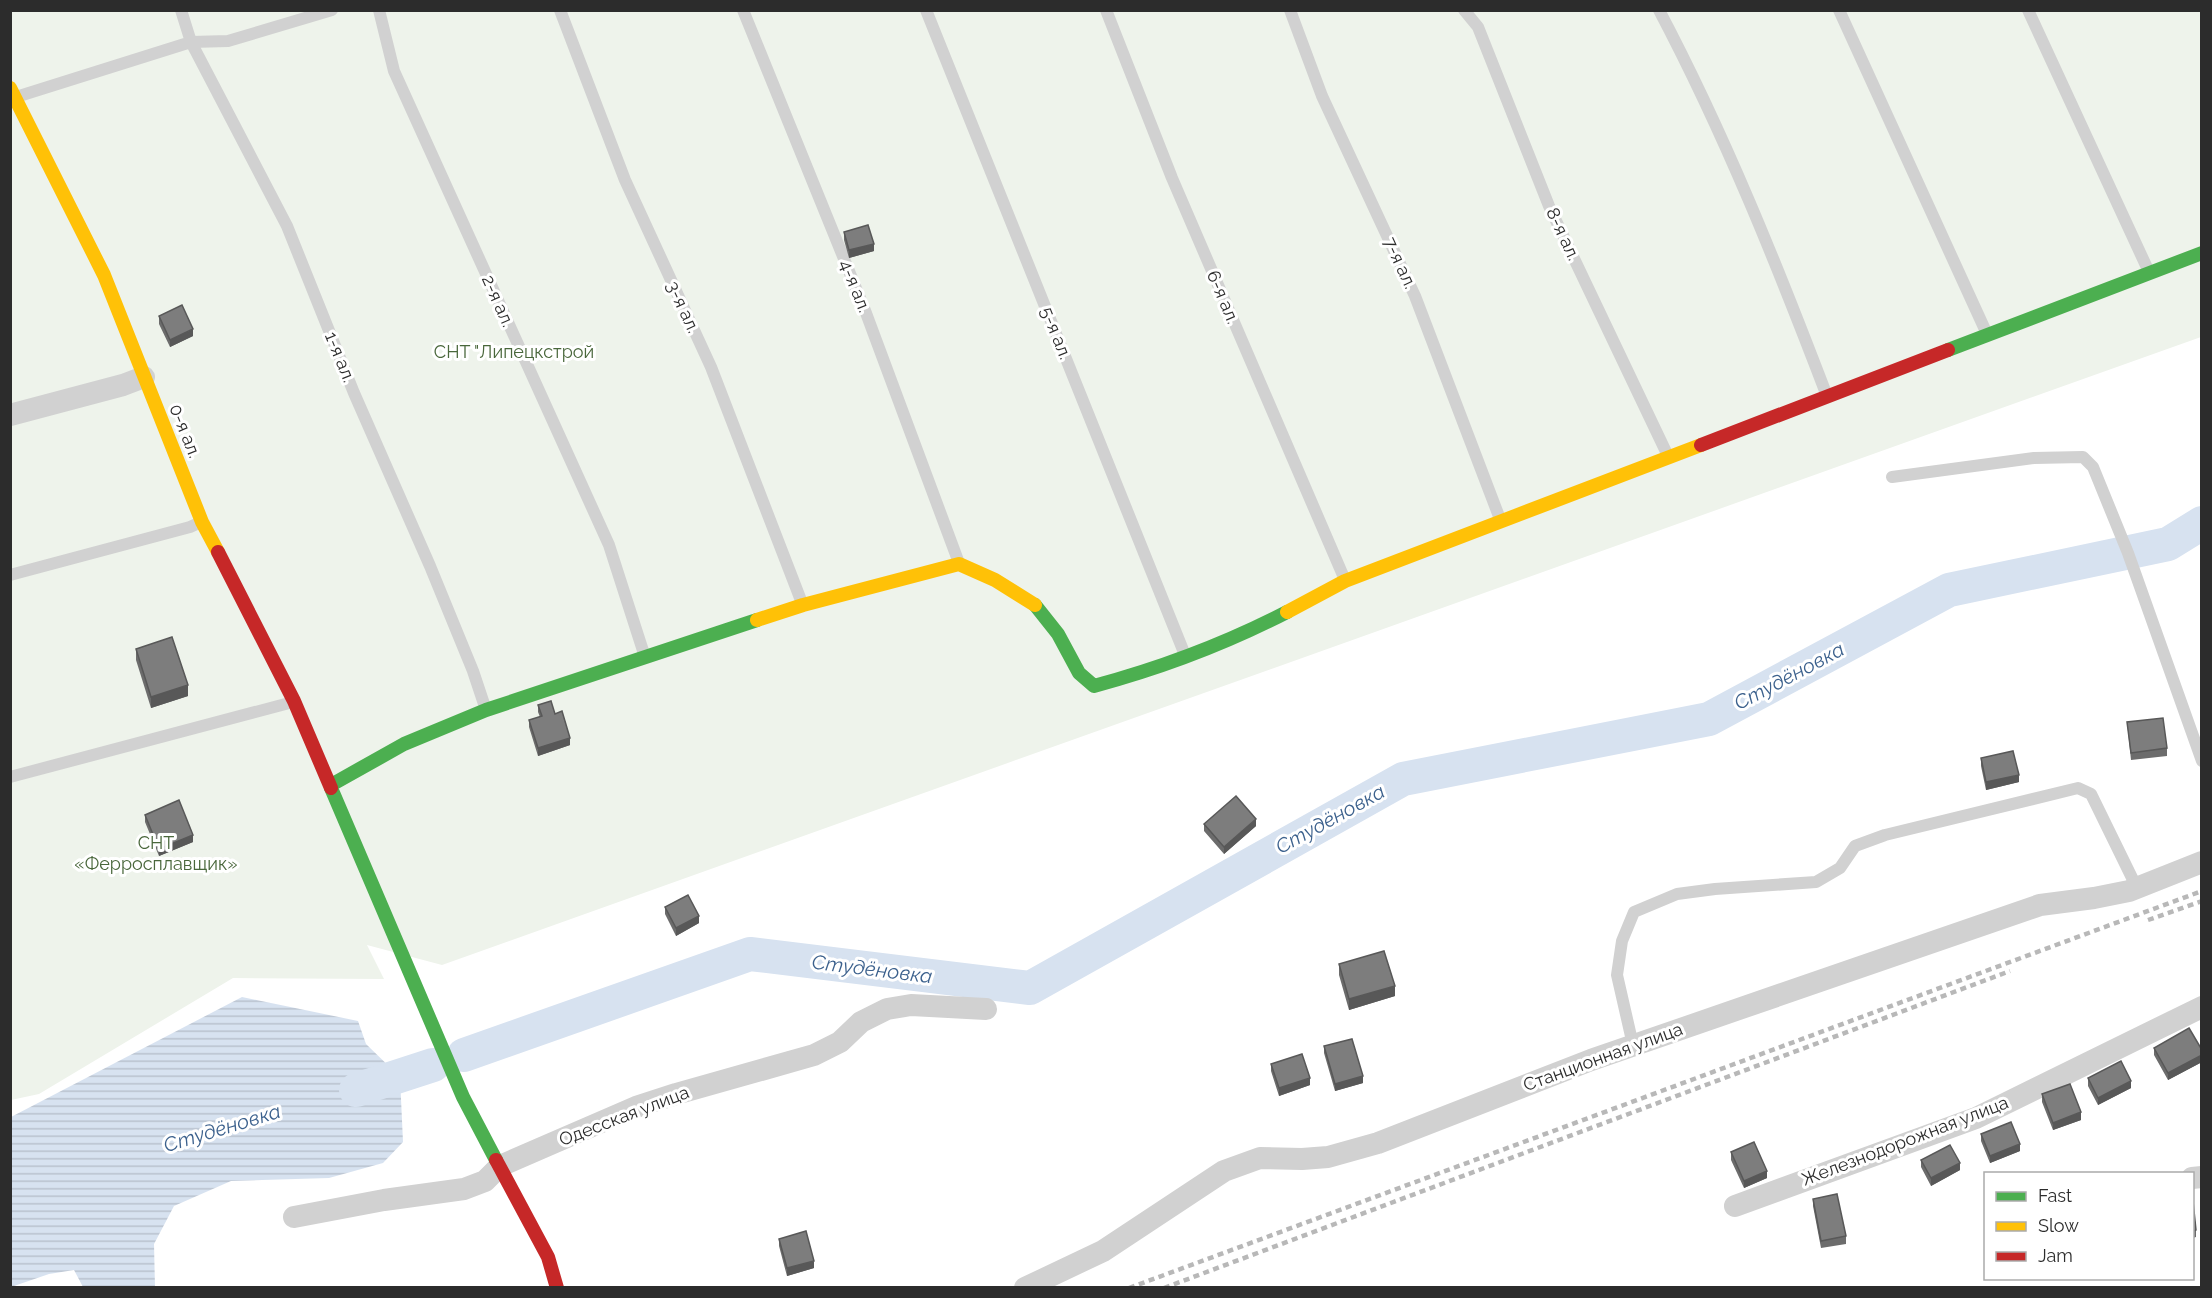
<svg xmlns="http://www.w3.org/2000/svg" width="2212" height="1298" viewBox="0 0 2212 1298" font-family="Raleway,sans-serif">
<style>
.green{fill:#eef3eb}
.water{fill:url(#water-rules)}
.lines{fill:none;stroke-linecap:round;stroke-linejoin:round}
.river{stroke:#d7e2f0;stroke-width:34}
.lane{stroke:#d1d1d1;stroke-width:12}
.street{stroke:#d1d1d1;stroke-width:22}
.fast{stroke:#4caf50;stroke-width:14}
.slow{stroke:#ffc107;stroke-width:14}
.jam{stroke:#c62828;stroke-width:14}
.rail{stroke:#b8b8b8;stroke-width:4.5;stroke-dasharray:6 4.5;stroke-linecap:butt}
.wall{fill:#6c6c6c}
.shaded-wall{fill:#585858}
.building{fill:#7d7d7d;stroke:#585858;stroke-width:1.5}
.labels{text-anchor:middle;stroke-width:6;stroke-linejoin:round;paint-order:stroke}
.street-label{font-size:18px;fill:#2c2c2c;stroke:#fff}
.park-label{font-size:18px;fill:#49673b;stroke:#fff}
.water-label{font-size:20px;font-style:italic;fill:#3c618d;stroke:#fff}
</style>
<defs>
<pattern id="water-rules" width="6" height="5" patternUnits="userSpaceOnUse" patternTransform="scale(1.5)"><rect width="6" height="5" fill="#d7e2f0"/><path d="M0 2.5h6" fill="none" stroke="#b9c2ce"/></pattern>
</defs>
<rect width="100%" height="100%" fill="#fff"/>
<!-- green -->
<path class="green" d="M10,11H2201V337L442,965L367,945L384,979L233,978L39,1094L11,1100Z"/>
<!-- water -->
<path class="water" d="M242,997L358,1021L366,1044L400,1077L403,1142L383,1163L329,1178L231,1181L174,1206L154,1244L155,1287H83L74,1270L49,1274L11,1287V1117Z"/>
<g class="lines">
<!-- river -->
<path class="river" d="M464,1055L750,954L1030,988L1403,779L1709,719L1949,590L2168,544L2202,523
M356,1090L433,1065"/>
<!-- lane -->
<path class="lane" d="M181,10L191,42L287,226L354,393L430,566L473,671L486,710
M379,10L394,71L609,545L645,657
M560,10L625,180L711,367L802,603
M743,10L866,313L959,563
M926,10L1185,655
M1106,10L1172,178L1345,580
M1290,10L1322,96L1415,296L1500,519
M1464,10L1478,27L1549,206L1668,456
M1659,10C1725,135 1777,265 1827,396
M1839,10L1987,334
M2028,10L2149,272
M16,97L191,42L228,41L332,10
M1892,477L2034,458L2083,457L2093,467L2128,553L2202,761
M10,575L190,527L201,522
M10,777L293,702
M1633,1045L1617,975L1622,941L1634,912L1677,894L1715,889L1816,882L1840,868L1855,846L1885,835L2078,788L2091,794L2137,888"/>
<!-- street -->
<path class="street" d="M10,415L123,385L144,377
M2192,1178L2202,1177
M1735,1206L1976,1118L2202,1007
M294,1217L384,1200L464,1189L485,1181L500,1166L636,1107L676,1094L814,1055L840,1042L861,1022L887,1009L911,1005L986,1009
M1025,1288L1103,1251L1224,1171L1260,1158L1302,1159L1328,1157L1378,1143L1591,1060L2040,905L2094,898L2129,891L2202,862"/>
<!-- fast -->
<path class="fast" d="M1948,350L2202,253
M1035,605L1058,634L1079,673L1094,686C1161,668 1225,644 1287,612
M331,785L404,744L486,710L757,620
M331,788L463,1097L496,1160"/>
<!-- slow -->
<path class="slow" d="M10,88L104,275L202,522L218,552
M1287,612L1345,581L1701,445
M757,620L803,605L959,564L995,580L1035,605"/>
<!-- jam -->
<path class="jam" d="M1701,445L1948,350
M218,552L294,701L331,788
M496,1160L548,1257L557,1288"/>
<!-- rail -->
<path class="rail" d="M2148,920L2202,901
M1129,1288L2202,891
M1164,1288L2010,971"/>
</g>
<!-- wall -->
<path class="wall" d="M844,232L874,251L849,258L844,240Z
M159,316L193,336L170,347L159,324Z
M136,649L188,696L151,708L136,660Z
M538,705L555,714L570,745L538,756L529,727V720L540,717L538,712Z
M2127,722L2167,748V756L2131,760Z
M1981,758L2019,782L1986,790L1981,766Z
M145,815L193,842L159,856L145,822Z
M1204,824L1256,826L1224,854L1204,831Z
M665,907L699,923L676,936L665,914Z
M1339,964L1395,996L1349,1010L1339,975Z
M1324,1046L1363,1083L1335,1091L1324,1053Z
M2154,1048L2202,1050V1062L2168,1080L2154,1055Z
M1271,1064L1310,1085L1279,1096L1271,1071Z
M2088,1078L2131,1088L2098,1105L2088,1086Z
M2042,1094L2081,1120L2053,1130L2042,1102Z
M1981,1134L2020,1151L1990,1163L1981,1141Z
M1731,1152L1767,1178L1744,1188L1731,1160Z
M1921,1160L1960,1170L1931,1186L1921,1167Z
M1813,1199L1846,1236V1244L1821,1248L1813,1206Z
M2193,1201L2196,1230V1237L2193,1238Z
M779,1239L814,1268L787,1276L779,1246Z"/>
<!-- shaded-wall -->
<path class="shaded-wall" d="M874,244V251L849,258V250Z
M193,329V336L170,347V340Z
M188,685V696L151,708V697Z
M570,738V745L538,756V748Z
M2019,775V782L1986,790V782Z
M1256,819V826L1224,854V847Z
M193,835V842L159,856V849Z
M699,916V923L676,936V928Z
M1395,986V996L1349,1010V999Z
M2202,1055V1062L2168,1080V1073Z
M1363,1076V1083L1335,1091V1084Z
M1310,1078V1085L1279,1096V1088Z
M2131,1081V1088L2098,1105V1098Z
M2081,1112V1120L2053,1130V1123Z
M2020,1144V1151L1990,1163V1156Z
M1960,1163V1170L1931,1186V1178Z
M1767,1171V1178L1744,1188V1181Z
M814,1261V1268L787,1276V1268Z"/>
<!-- building -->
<path class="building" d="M868,225L874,244L849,250L844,232Z
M182,305L193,329L170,340L159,316Z
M172,637L188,685L151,697L136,649Z
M551,701L555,714L562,711L570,738L538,748L529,720L542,716L538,705Z
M2163,718L2167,748L2131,753L2127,722Z
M2013,751L2019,775L1986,782L1981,758Z
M1236,796L1256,819L1224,847L1204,824Z
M179,800L193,835L159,849L145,815Z
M688,895L699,916L676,928L665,907Z
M1384,951L1395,986L1349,999L1339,964Z
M2189,1028L2202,1050V1055L2168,1073L2154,1048Z
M1352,1039L1363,1076L1335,1084L1324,1046Z
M1302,1054L1310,1078L1279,1088L1271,1064Z
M2121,1061L2131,1081L2098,1098L2088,1078Z
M2070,1084L2081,1112L2053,1123L2042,1094Z
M2011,1122L2020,1144L1990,1156L1981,1134Z
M1754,1142L1767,1171L1744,1181L1731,1152Z
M1950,1145L1960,1163L1931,1178L1921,1160Z
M1837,1194L1846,1236L1821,1241L1813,1199Z
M2193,1201L2196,1230L2193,1231Z
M806,1231L814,1261L787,1268L779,1239Z"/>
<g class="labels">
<!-- street labels -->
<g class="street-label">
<text transform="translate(1563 234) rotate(65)" y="6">8-я ал.</text>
<text transform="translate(1400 263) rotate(65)" y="6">7-я ал.</text>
<text transform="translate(855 286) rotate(68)" y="6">4-я ал.</text>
<text transform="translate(1223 297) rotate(67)" y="6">6-я ал.</text>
<text transform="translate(498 301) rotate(66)" y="6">2-я ал.</text>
<text transform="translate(683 307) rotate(65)" y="6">3-я ал.</text>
<text transform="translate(1056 333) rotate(68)" y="6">5-я ал.</text>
<text transform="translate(340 357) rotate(68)" y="6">1-я ал.</text>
<text transform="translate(185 431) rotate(68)" y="6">0-я ал.</text>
<text transform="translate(1603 1057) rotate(-20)" y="6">Станционная улица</text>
<text transform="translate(624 1116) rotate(-21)" y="6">Одесская улица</text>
<text transform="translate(1905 1141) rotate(-21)" y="6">Железнодорожная улица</text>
</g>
<!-- park labels -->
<g class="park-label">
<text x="514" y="358">СНТ "Липецкстрой</text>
<text x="156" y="849">СНТ<tspan x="156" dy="21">«Ферросплавщик»</tspan></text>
</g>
<!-- water labels -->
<g class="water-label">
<text transform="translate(1789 676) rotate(-28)" y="7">Студёновка</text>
<text transform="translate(1330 819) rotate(-29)" y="7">Студёновка</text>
<text transform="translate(872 969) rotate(7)" y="7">Студёновка</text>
<text transform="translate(222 1128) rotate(-17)" y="7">Студёновка</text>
</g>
</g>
<!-- border -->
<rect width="2212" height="1298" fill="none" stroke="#2c2c2c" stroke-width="24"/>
<!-- legend -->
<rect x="1984" y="1172" width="210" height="108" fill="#ffffff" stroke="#ababab" stroke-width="1.5"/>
<rect x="1996" y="1192" width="30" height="9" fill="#4caf50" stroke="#ababab" stroke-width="1.5"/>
<text x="2038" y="1202" font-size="18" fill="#2c2c2c">Fast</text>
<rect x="1996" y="1222" width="30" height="9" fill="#ffc107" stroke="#ababab" stroke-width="1.5"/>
<text x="2038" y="1232" font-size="18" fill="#2c2c2c">Slow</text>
<rect x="1996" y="1252" width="30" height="9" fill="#c62828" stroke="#ababab" stroke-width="1.5"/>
<text x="2038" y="1262" font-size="18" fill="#2c2c2c">Jam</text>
</svg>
